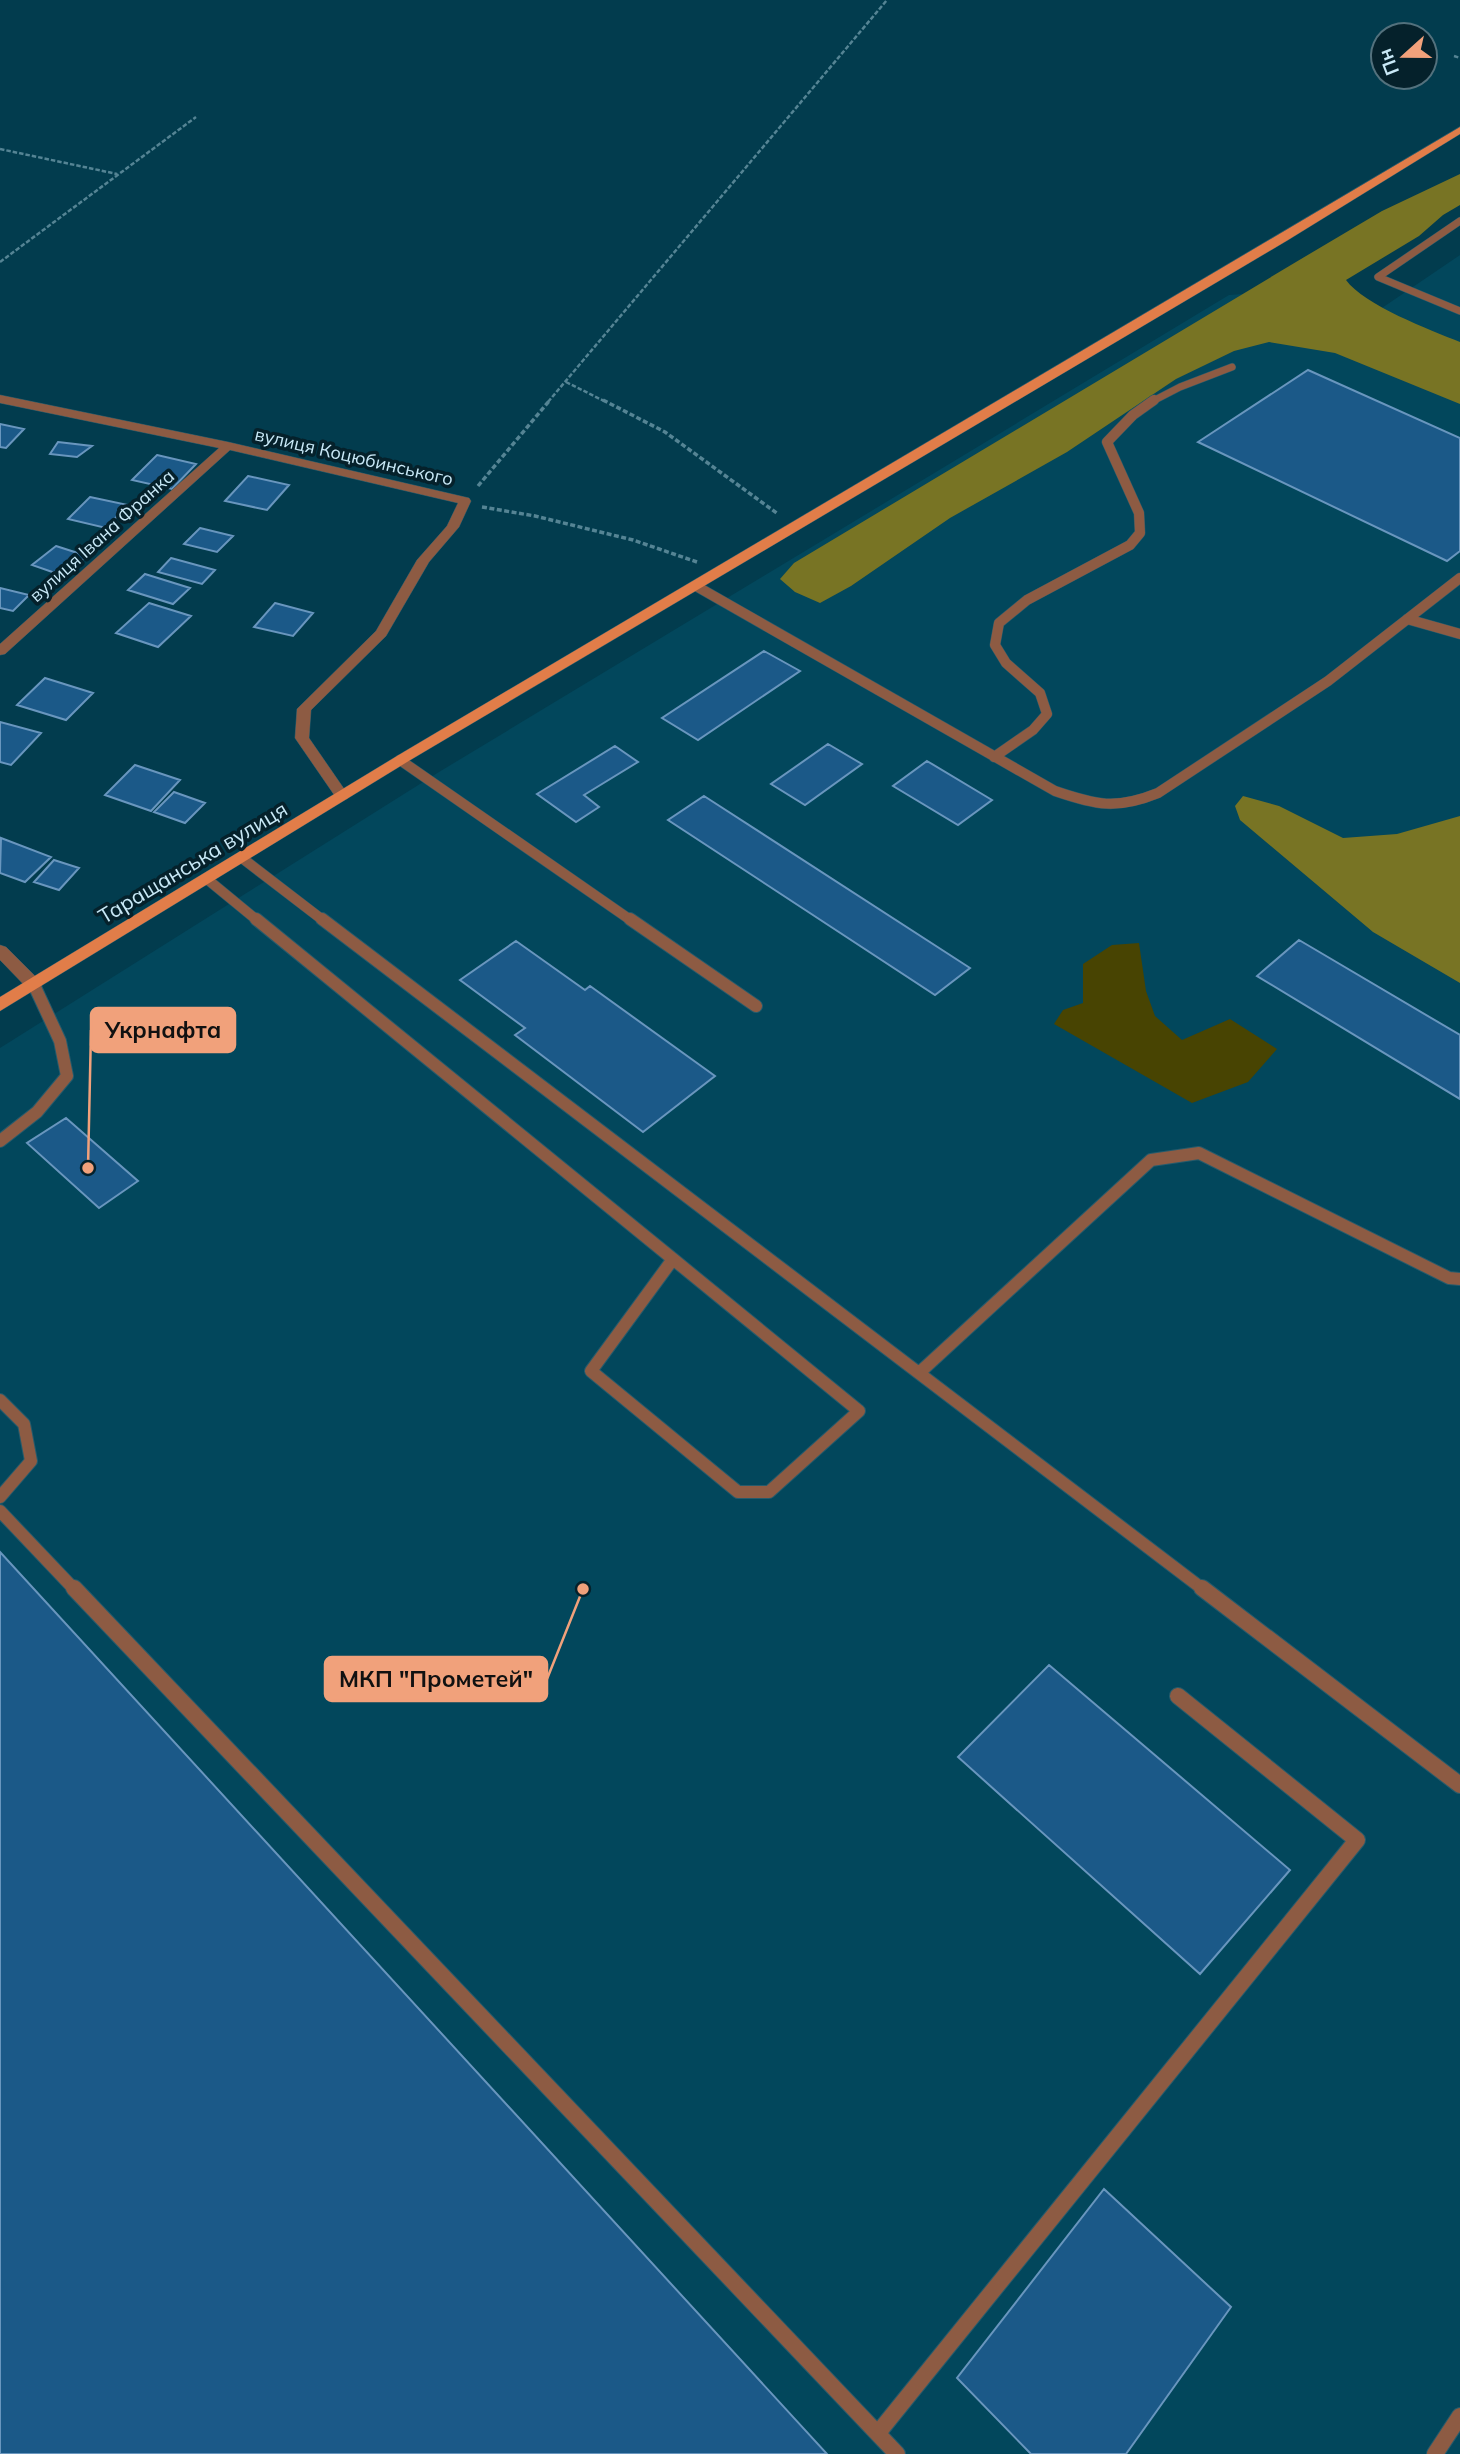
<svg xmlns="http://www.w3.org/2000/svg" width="1460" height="2454" viewBox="0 0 1460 2454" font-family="Mulish,sans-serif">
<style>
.built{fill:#02475c}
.green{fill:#484402}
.forest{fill:#787424}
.building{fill:#1b5988;stroke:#6996be;stroke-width:2}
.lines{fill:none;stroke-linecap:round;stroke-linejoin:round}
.service-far3-casing{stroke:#265b6c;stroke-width:8}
.service-far2-casing{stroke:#265b6c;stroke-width:11}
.service-far1-casing{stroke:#265b6c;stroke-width:14}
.service-casing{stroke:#265b6c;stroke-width:18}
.minor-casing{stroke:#265b6c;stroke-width:1}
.primary-casing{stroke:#265b6c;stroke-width:1}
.path-far1{stroke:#558494;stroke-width:2.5;stroke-dasharray:4.5 2;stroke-linecap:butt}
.path{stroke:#558494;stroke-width:3.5;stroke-dasharray:5 2.5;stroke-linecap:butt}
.service-far3{stroke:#8d5b43;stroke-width:7}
.service-far2{stroke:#8d5b43;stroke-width:10}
.service-far1{stroke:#8d5b43;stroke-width:12}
.service{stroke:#8d5b43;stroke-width:16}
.minor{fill:#8d5b43;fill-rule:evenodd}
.primary{fill:#e17d49;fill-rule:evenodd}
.labels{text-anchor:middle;stroke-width:7;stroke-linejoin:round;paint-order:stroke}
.far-street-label{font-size:18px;fill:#c9e9f7;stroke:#05212b}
.street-label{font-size:21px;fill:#c9e9f7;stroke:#05212b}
.leader{fill:none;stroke:#f1a17b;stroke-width:2.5}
.callout-dot{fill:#f1a17b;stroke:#05212b;stroke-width:2.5}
.callout{fill:#f1a17b;stroke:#f1a17b;stroke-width:2.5}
.callout-label{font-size:23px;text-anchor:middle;font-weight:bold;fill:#111}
</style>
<rect width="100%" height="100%" fill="#023c4e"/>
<!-- built -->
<path class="built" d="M1460,255V2454H0V1048L439,772L1229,295L1312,289L1376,312Z"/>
<!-- green -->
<path class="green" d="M1139,943L1146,991L1155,1016L1182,1040L1230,1019L1277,1049L1248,1082L1192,1103L1054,1024L1063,1010L1083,1003V964L1112,945Z"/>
<!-- forest -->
<path class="forest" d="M1460,174V205L1443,215L1419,236L1346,280C1364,305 1430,330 1460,342V404L1335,353L1269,342L1234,351L1176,379L1067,452L950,518L851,586L820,603L795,592L780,579L794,563L1301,259L1382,211Z
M1243,796L1279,806L1343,838L1397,834L1460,816V983L1373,932L1240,820L1235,806Z"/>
<!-- building -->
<path class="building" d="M1308,370L1460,438V551L1447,561L1198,442Z
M0,424L24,429L6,448L0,447Z
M58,442L92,446L77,457L50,454Z
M157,455L196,464L172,489L132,480Z
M248,476L289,485L267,510L225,501Z
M90,497L128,505L106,528L68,519Z
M200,528L233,536L217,552L184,544Z
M56,546L87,556L64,576L32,565Z
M171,558L215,570L202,584L158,572Z
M145,574L190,588L173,604L128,590Z
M0,588L29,595L13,611L0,608Z
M149,603L191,616L158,647L116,633Z
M275,603L313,613L293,636L254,627Z
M764,651L800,671L698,740L662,718Z
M45,678L93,693L66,720L17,705Z
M0,722L41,733L11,765L0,762Z
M828,744L862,764L805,805L771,784Z
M615,746L638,762L584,795L599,807L576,822L537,794Z
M927,761L992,800L958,825L893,786Z
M135,765L180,780L151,811L105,795Z
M174,792L205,803L185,823L154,812Z
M704,796L970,968L935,995L668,820Z
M1,838L51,857L25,882L0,873Z
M54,860L79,868L59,890L34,882Z
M1299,940L1460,1035V1099L1257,976Z
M516,941L585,990L590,986L715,1076L643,1132L515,1035L525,1028L460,980Z
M66,1118L138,1181L99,1208L27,1143Z
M0,1552L827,2454H0Z
M1049,1665L1290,1870L1200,1974L958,1757Z
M1104,2189L1231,2307L1126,2454H1031L957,2378Z"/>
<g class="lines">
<defs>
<path id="service-far3" d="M1460,221L1378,277L1460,311
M1151,402L1180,387L1232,367"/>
<path id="service-far2" d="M696,586L1055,791C1096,805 1116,810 1158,793L1328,681L1460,578
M1407,619L1460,634
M994,757L1033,730L1047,714L1040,693L1006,663L995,645L999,623L1027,600L1130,545L1140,533L1139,513L1107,442L1133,415L1154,400
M400,760L632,921
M242,858L324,921
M207,879L258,921"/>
<path id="service-far1" d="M256,919L673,1259
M322,919L1204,1590
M630,919L756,1006
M0,1141L37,1112L67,1076L60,1041L34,985
M673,1259L859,1411L769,1492H738L591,1371Z
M919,1373L1151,1160L1199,1153L1449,1278L1460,1279
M0,1400L24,1424L31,1461L0,1497
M0,1511L75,1590"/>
<path id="service" d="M74,1588L897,2454
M1202,1588L1460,1785
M878,2433L1357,1840L1178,1696
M1435,2454L1460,2416"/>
<path id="minor" d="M0,395L228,442L469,498L471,501L459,527L429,562L386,636L311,710L309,738L349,796L347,799H337L295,738L297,709L376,631L417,560L447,526L458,503L230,450L5,654L0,655V644L219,448L0,403Z
M0,945L6,947L40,981L42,985L40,989H28L0,960Z"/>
<path id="primary" d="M1460,127V134L1288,240L412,759L0,1011V997L402,753Z"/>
</defs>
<!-- service-far3 casing -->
<use href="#service-far3" class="service-far3-casing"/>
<!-- service-far2 casing -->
<use href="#service-far2" class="service-far2-casing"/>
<!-- service-far1 casing -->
<use href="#service-far1" class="service-far1-casing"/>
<!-- service casing -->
<use href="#service" class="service-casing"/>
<!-- minor casing -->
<use href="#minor" class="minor-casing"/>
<!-- primary casing -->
<use href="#primary" class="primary-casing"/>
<!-- path-far1 -->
<path class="path-far1" d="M1454,56L1460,58
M0,149L117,174
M0,262L196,117
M566,382L606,402
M548,402L887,0"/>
<!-- path -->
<path class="path" d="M603,400L665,432L778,514
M478,486L550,400
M482,507L535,516L633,540L697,562"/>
<!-- service-far3 -->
<use href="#service-far3" class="service-far3"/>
<!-- service-far2 -->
<use href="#service-far2" class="service-far2"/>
<!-- service-far1 -->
<use href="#service-far1" class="service-far1"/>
<!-- service -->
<use href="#service" class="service"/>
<!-- minor -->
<use href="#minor" class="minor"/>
<!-- primary -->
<use href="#primary" class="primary"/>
</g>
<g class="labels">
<!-- far-street labels -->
<g class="far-street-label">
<text transform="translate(354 457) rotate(13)" y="6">вулиця Коцюбинського</text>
<text transform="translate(102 536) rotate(-42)" y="6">вулиця Івана Франка</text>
</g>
<!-- street labels -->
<g class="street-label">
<text transform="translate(193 863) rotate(-31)" y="7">Таращанська вулиця</text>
</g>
</g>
<!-- callouts -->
<path class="leader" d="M88 1168L91 1030M583 1589L547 1679"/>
<g class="callout-dot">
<circle cx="88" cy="1168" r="7"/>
<circle cx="583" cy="1589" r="7"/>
</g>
<g class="callout">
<rect x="91" y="1008" width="144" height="44" rx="7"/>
<rect x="325" y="1657" width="222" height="44" rx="7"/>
</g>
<g class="callout-label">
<text x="163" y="1038">Укрнафта</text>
<text x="436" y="1687">МКП "Прометей"</text>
</g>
<!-- north arrow -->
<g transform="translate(1404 56) rotate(249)"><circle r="33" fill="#05212b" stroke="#53717d" stroke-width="2"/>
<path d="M0-5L12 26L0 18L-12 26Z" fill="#f1a17b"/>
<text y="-10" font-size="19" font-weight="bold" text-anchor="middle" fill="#c9e9f7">Пн</text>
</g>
</svg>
